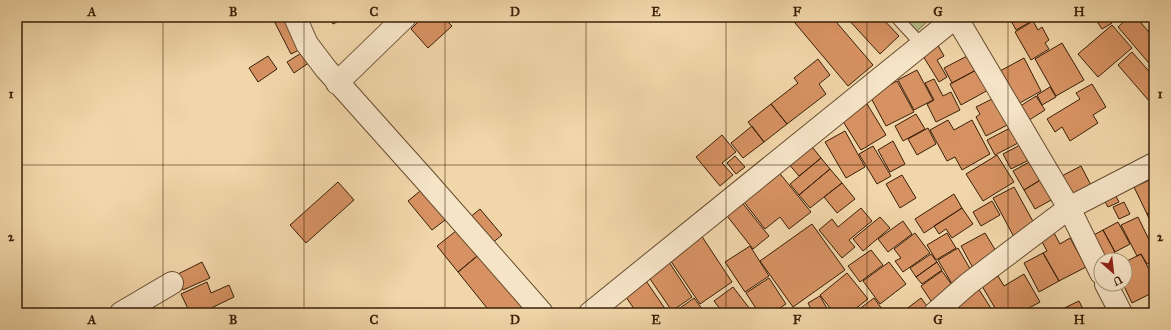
<svg xmlns="http://www.w3.org/2000/svg" width="1171" height="330" viewBox="0 0 1171 330" font-family="'IM FELL Great Primer',serif">
<style>
.green{fill:#b6be8b;stroke:#786e49}
.building{fill:#d79263;stroke:#391f07}
.lines{fill:none;stroke-linecap:round;stroke-linejoin:round}
.lane-casing{stroke:#674d30;stroke-width:13}
.street-casing{stroke:#674d30;stroke-width:24}
.lane{stroke:#f6e4c7;stroke-width:11}
.street{stroke:#f6e4c7;stroke-width:22}
.grid{fill:none;stroke:#391f07;stroke-width:1;stroke-opacity:0.55}
.neatline{fill:none;stroke:#391f07;stroke-width:1.5}
.grid-label{font-size:13px;text-anchor:middle;font-weight:bold;fill:#391f07}
</style>
<rect width="100%" height="100%" fill="#f1d6a9"/>
<filter id="stains"><feTurbulence type="fractalNoise" baseFrequency=".005" numOctaves="4"/><feColorMatrix values="0 0 0 0 .2 0 0 0 0 .09 0 0 0 0 .02 0 0 0 .5 -.17"/></filter>
<radialGradient id="worn" r=".72"><stop offset=".6" stop-color="#630" stop-opacity="0"/><stop offset="1" stop-color="#630" stop-opacity=".3"/></radialGradient>
<!-- green -->
<path class="green" d="M902,17H932L916,32Z"/>
<!-- building -->
<path class="building" d="M272,17H290L305,47L291,54Z
M329,17H347L333,24Z
M423,17H443L452,26L428,48L411,29Z
M790,17H832L873,65L848,86Z
M846,17H881L899,36L880,54Z
M1009,17H1039L1016,30Z
M1094,17H1108L1112,23L1102,29Z
M1129,17H1136L1154,38V69L1118,27Z
M1147,17H1154V25Z
M1033,21L1038,30L1042,27L1049,40L1045,43L1049,49L1031,60L1015,32Z
M1112,25L1132,48L1098,77L1078,54Z
M936,42L944,56L937,60L947,77L939,82L920,51Z
M1062,43L1084,80L1056,96L1035,59Z
M303,52L310,62L294,73L287,62Z
M1132,52L1154,77V98L1150,102L1118,65Z
M971,54L978,69L952,83L944,68Z
M268,56L277,69L258,82L249,68Z
M1024,58L1041,91L1018,104L1000,71Z
M818,59L830,75L819,84L826,94L787,124L771,104L798,83L794,78Z
M978,69L990,89L961,105L950,84Z
M917,70L933,100L914,110L898,80Z
M934,79L943,96L951,92L960,110L936,122L927,104L934,100L925,83Z
M897,81L914,112L886,126L870,96Z
M1092,84L1106,107L1093,115L1098,123L1070,141L1062,127L1055,132L1047,119L1080,99L1076,93Z
M1050,87L1056,97L1042,105L1037,95Z
M1036,96L1045,110L1023,124L1014,110Z
M864,99L886,135L861,150L839,115Z
M992,99L1009,124L986,136L976,117L980,114L976,107Z
M771,104L787,124L764,142L748,122Z
M916,114L925,129L903,141L895,126Z
M948,120L954,130L972,120L990,154L962,170L955,157L947,161L930,130Z
M752,126L764,142L743,158L731,143Z
M1014,126L1022,141L995,155L987,140Z
M928,128L936,144L917,155L908,139Z
M845,131L865,167L846,178L825,142Z
M722,135L736,152L722,163L733,175L720,186L696,157Z
M893,141L905,164L890,172L878,150Z
M809,143L821,158L799,176L787,162Z
M1022,144L1031,159L1011,169L1003,154Z
M873,146L891,176L877,184L859,154Z
M997,155L1014,182L983,201L966,174Z
M735,156L745,167L736,174L727,163Z
M821,158L830,169L799,195L790,184Z
M1031,161L1042,179L1024,190L1013,171Z
M1081,166L1092,187L1067,201L1056,179Z
M830,169L842,183L810,208L799,195Z
M777,170L811,212L789,229L780,217L765,229L741,198Z
M902,175L916,198L900,208L886,184Z
M1154,178V211L1147,214L1134,187Z
M1042,179L1053,199L1035,209L1024,190Z
M338,182L354,200L306,243L290,225Z
M842,183L855,199L837,213L824,197Z
M425,187L449,217L432,230L408,201Z
M1014,187L1035,225L1014,237L993,198Z
M1111,187L1119,202L1108,207L1100,193Z
M954,194L962,208L924,233L915,219Z
M740,200L769,236L753,249L724,212Z
M992,201L1000,215L981,226L973,212Z
M1124,202L1130,214L1119,219L1113,207Z
M861,208L872,221L849,240L855,247L842,258L819,230L832,219L838,227Z
M962,208L973,224L952,238L946,229L939,234L934,226Z
M480,209L502,235L491,244L469,218Z
M1154,211V231L1147,214Z
M880,217L890,228L863,251L853,239Z
M1138,217L1153,248L1154,247V261L1147,264L1141,254L1137,256L1121,225Z
M903,221L912,234L888,252L878,239Z
M1118,222L1130,244L1115,252L1103,230Z
M812,224L845,270L793,307L760,261Z
M461,227L482,252L458,272L437,246Z
M1103,230L1115,252L1100,260L1088,238Z
M699,232L732,282L700,304L666,254Z
M915,233L930,253L903,272L895,261L901,258L894,249Z
M947,233L956,248L936,260L927,245Z
M985,233L999,256L974,270L961,246Z
M1054,233L1060,244L1070,238L1086,267L1059,281L1043,253L1047,251L1041,240Z
M750,246L769,276L745,292L725,262Z
M958,248L972,272L952,284L938,260Z
M871,250L883,265L860,282L848,266Z
M482,252L532,313H491L458,272Z
M1043,253L1059,281L1039,292L1024,263Z
M931,254L937,262L916,277L910,268Z
M1141,254L1154,279V292L1132,303L1123,284H1125V262Z
M667,259L692,297L672,311L646,273Z
M202,262L210,278L183,290L176,275Z
M889,262L906,284L880,304L863,281Z
M937,262L942,270L922,284L916,277Z
M942,271L957,292L935,307L921,286Z
M847,273L868,299L850,313H834L820,295Z
M1024,274L1040,302L1020,313H998L982,286L998,276L1004,286Z
M642,275L668,313H637L621,290Z
M769,278L786,304L772,313H759L746,293Z
M207,282L211,293L229,285L234,297L201,313H190L181,294Z
M733,287L753,313H723L714,301Z
M978,288L994,313H963L956,303Z
M820,296L829,312L828,313H813L808,303Z
M694,298L705,313H673Z
M874,298L885,313H854Z
M921,298L932,313H901Z
M1079,301L1085,313H1054Z
M956,303L963,313H941Z
M1154,305V313H1139Z"/>
<g class="lines">
<defs>
<path id="lane" d="M896,17L922,45"/>
<path id="street" d="M295,17L307,44L326,69L428,183L542,313
M956,17L1069,208L1101,273
M337,83L405,17
M1106,284L1121,313
M121,313L172,283
M590,313L956,17
M935,313L968,284L1069,208L1154,164"/>
</defs>
<!-- lane casing -->
<use href="#lane" class="lane-casing"/>
<!-- street casing -->
<use href="#street" class="street-casing"/>
<!-- lane -->
<use href="#lane" class="lane"/>
<!-- street -->
<use href="#street" class="street"/>
</g>
<!-- grid -->
<path class="grid" d="M163,17V313M304,17V313M445,17V313M586,17V313M726,17V313M867,17V313M1008,17V313M17,165H1154"/>
<!-- margin -->
<rect width="1171" height="330" fill="none" stroke="#f1d6a9" stroke-width="44"/>
<!-- north arrow -->
<g transform="translate(1113 272) rotate(152)"><circle r="19" fill="#f6e4c7" stroke="#aa957a"/>
<path d="M0-3L7 15L0 10L-7 15Z" fill="#8f2418"/>
<text y="-6" font-size="11" font-weight="bold" text-anchor="middle" fill="#391f07">U</text>
</g>
<rect x="22" y="22" width="1127" height="286" class="neatline"/>
<g class="grid-label">
<text x="92" y="16">A</text>
<text x="233" y="16">B</text>
<text x="374" y="16">C</text>
<text x="515" y="16">D</text>
<text x="656" y="16">E</text>
<text x="797" y="16">F</text>
<text x="938" y="16">G</text>
<text x="1079" y="16">H</text>
<text x="11" y="98">1</text>
<text x="1160" y="98">1</text>
<text x="11" y="241">2</text>
<text x="1160" y="241">2</text>
<text x="92" y="324">A</text>
<text x="233" y="324">B</text>
<text x="374" y="324">C</text>
<text x="515" y="324">D</text>
<text x="656" y="324">E</text>
<text x="797" y="324">F</text>
<text x="938" y="324">G</text>
<text x="1079" y="324">H</text>
</g>
<rect width="100%" height="100%" filter="url(#stains)"/>
<rect width="100%" height="100%" fill="url(#worn)"/>
</svg>
